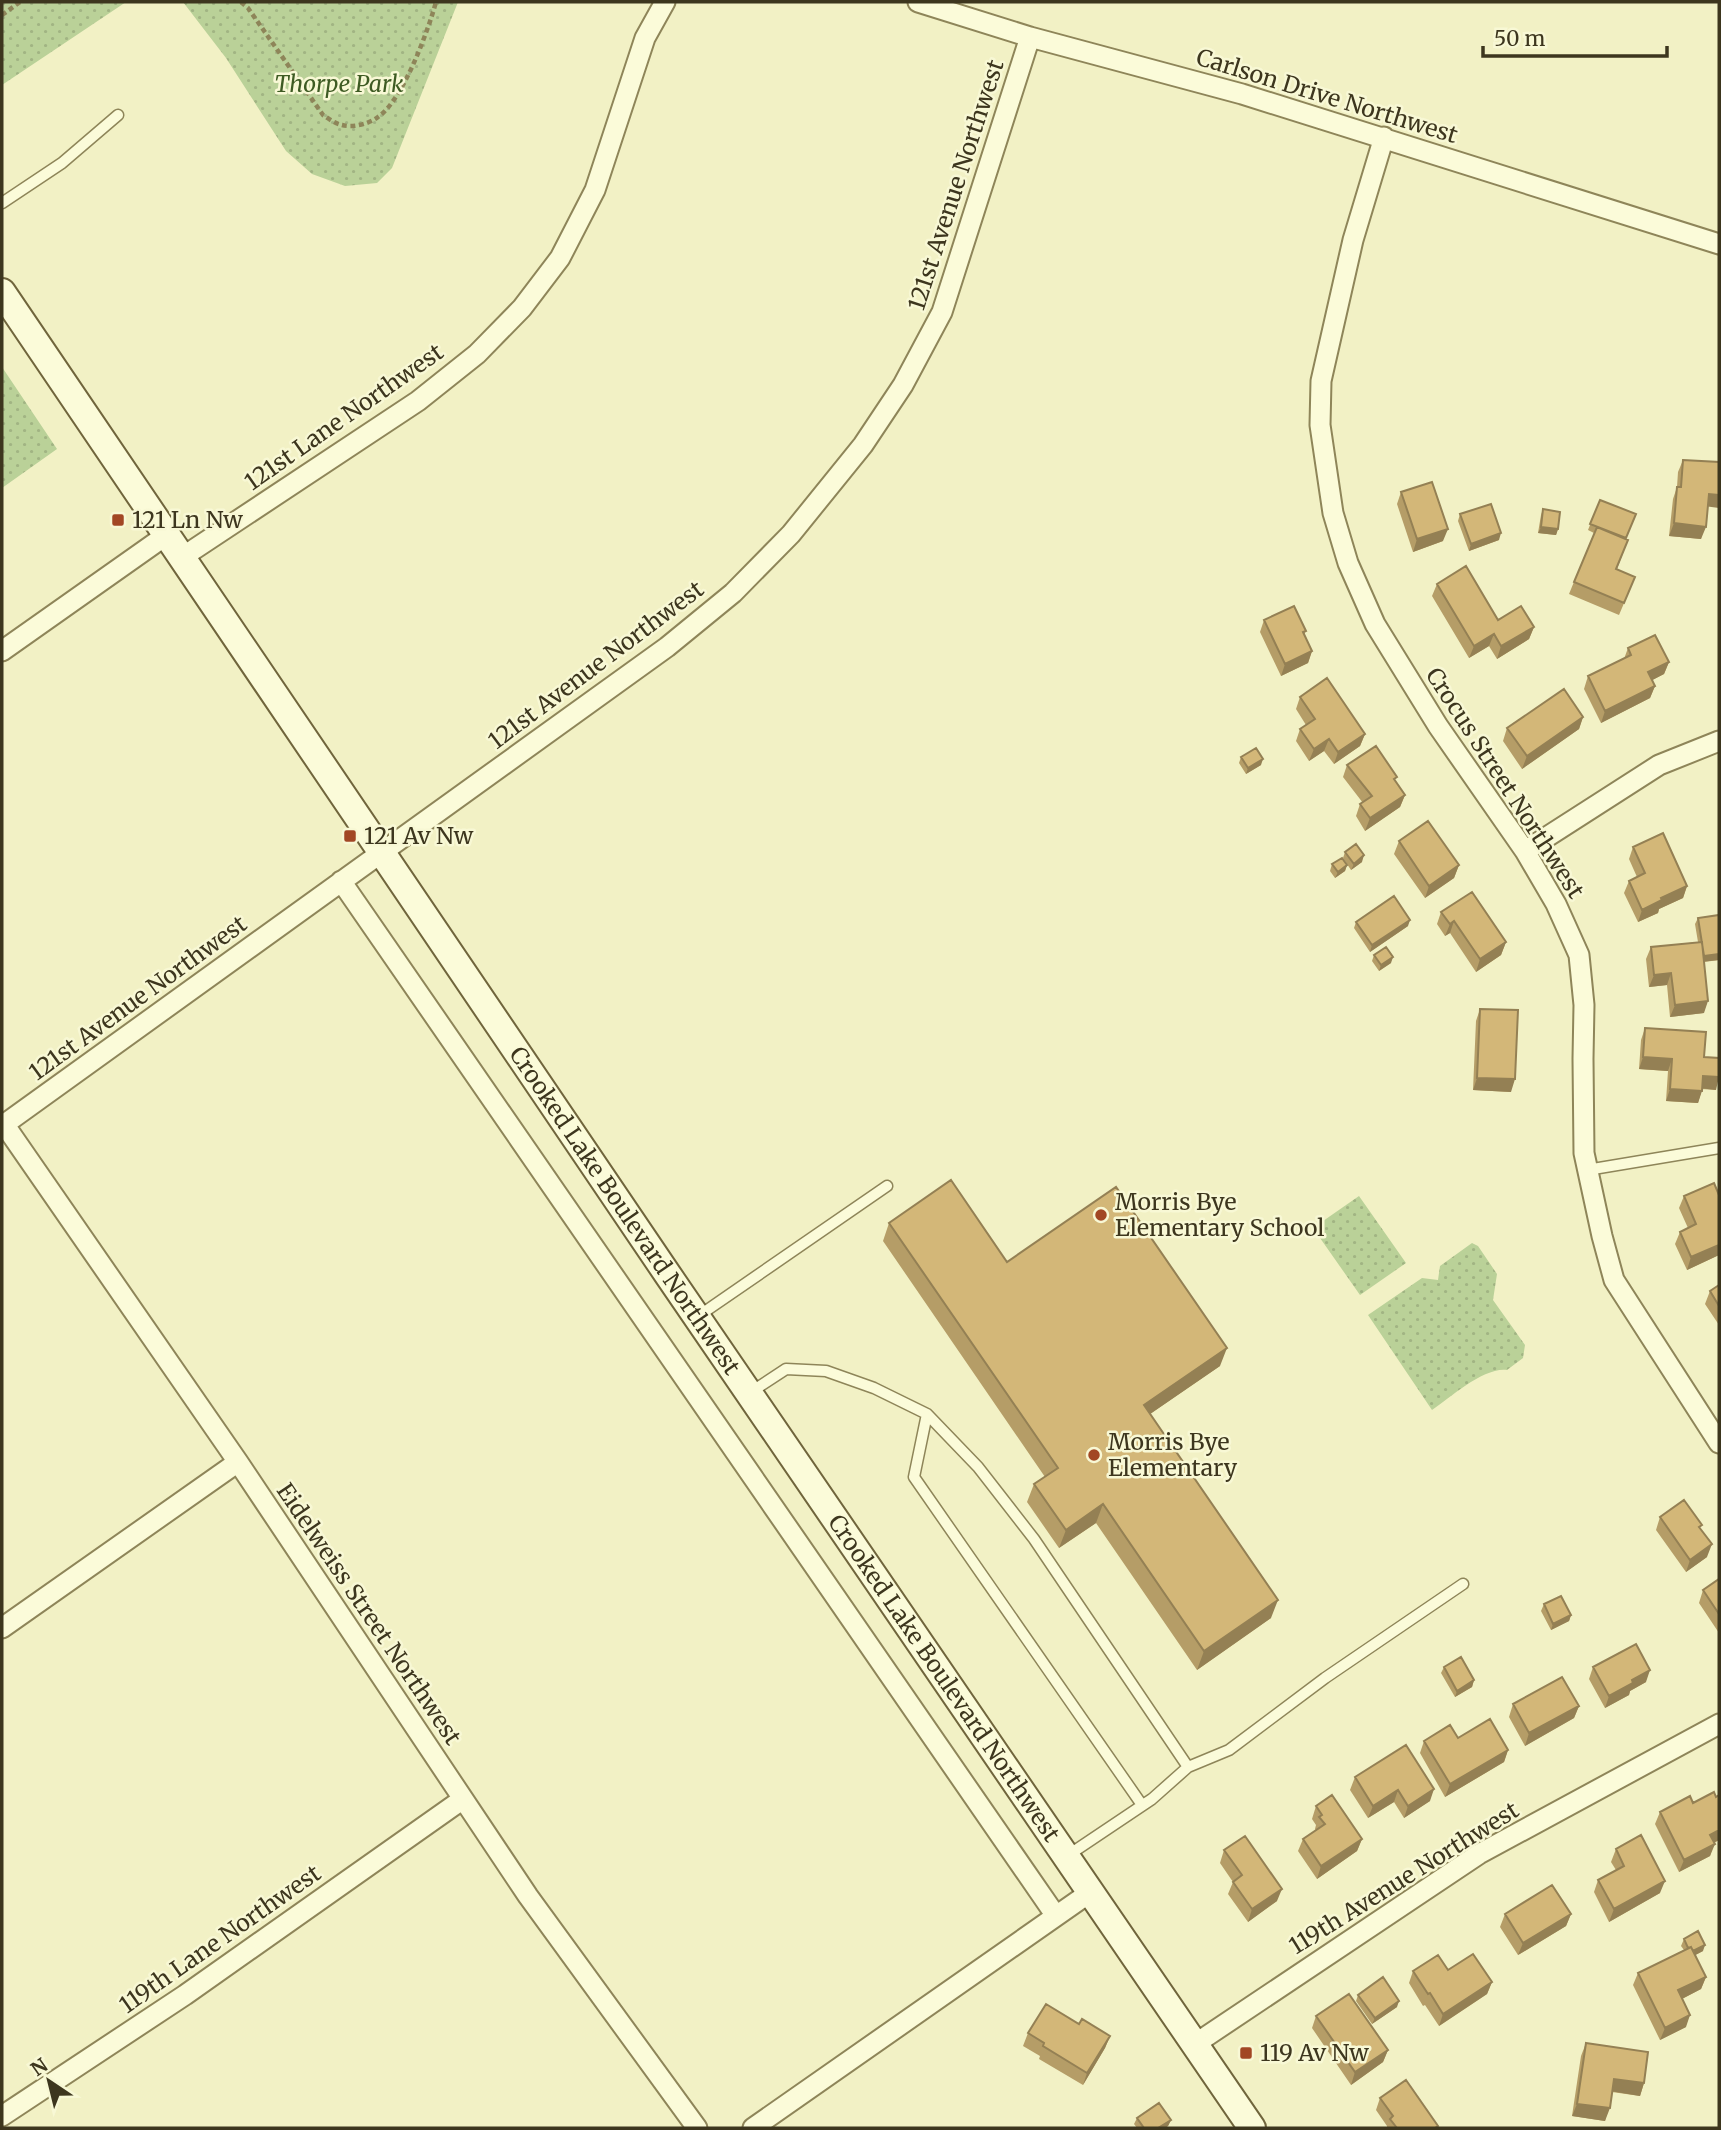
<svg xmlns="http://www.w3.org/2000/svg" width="1721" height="2130" viewBox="0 0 1721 2130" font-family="Merriweather,serif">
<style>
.park{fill:url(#park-dots)}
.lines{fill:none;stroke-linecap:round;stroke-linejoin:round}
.lane-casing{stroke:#8e8559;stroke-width:13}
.street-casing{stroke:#8e8559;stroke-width:23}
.secondary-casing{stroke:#70653c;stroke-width:30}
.path{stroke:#8e8559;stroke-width:4.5;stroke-dasharray:5 3.5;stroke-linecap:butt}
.lane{stroke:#fbfbd9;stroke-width:10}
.street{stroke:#fbfbd9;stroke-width:19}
.secondary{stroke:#fbfbd9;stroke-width:26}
.wall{fill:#b59d67}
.shaded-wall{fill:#948054}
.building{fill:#d3b778;stroke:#948054;stroke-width:2}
.poi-dot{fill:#a24724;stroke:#f8f8d5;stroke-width:2.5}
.labels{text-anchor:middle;stroke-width:5;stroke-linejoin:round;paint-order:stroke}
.park-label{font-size:23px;font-style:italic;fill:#3e5b23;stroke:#f8f8d5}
.street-label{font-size:23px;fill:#3d361e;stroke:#f8f8d5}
.poi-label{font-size:23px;fill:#3d361e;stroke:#f8f8d5;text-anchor:start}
</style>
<defs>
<pattern id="park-dots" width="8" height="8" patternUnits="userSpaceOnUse" patternTransform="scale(1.75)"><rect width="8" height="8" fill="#bad198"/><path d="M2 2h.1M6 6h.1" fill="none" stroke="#a1b483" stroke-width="1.8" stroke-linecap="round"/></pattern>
</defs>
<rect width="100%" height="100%" fill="#f2f1c5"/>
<!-- park -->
<path class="park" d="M2,2H126L2,85Z
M183,2H458L392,168L377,183L345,186L312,174L286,151L226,58Z
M2,367L57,449L2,488Z
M1359,1196L1406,1263L1360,1295L1313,1228Z
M1472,1243L1478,1246L1497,1274L1493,1300L1525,1345L1523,1358L1507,1370C1484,1367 1451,1397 1432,1410L1368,1315L1422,1278L1438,1280L1440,1266Z"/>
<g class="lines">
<defs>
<path id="lane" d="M2,203L62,163L118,115
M1587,1170L1719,1148
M697,1317L887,1186
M751,1392L786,1369L826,1371L874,1388L927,1414L978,1467L1034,1539L1188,1767
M927,1414L914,1477L1142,1805
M1067,1856L1152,1799L1188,1767L1229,1750L1325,1678L1463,1584"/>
<path id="street" d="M918,2L1030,37L1242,94L1719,244
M1384,137L1353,240L1321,381L1320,425L1333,513L1348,563L1375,624L1438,726L1525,851L1556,904L1579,955L1584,1005L1583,1059L1584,1153L1602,1236L1614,1280L1719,1443
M181,558L418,401L477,354L522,308L560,258L595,190L645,38L665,2
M2,651L165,536
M1525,851L1659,765L1719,741
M341,881L1056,1916
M4,1124L238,1462L528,1896L697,2128
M2,1126L667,647L733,593L791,534L863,445L903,385L942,312L1030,37
M2,1628L238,1462
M1195,2044L1479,1854L1719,1724
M2,2116L185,1995L463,1799
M753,2128L1092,1891"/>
<g id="secondary">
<path id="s1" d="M2,292L668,1275L1252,2128"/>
</g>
</defs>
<!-- lane casing -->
<use href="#lane" class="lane-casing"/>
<!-- street casing -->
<use href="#street" class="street-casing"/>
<!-- secondary casing -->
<use href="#secondary" class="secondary-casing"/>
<!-- path -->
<path class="path" d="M241,2L248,8L323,115C328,118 335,124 342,125C352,128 369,124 378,117C403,100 428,31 436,2
M2,15L20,2"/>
<!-- lane -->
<use href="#lane" class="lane"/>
<!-- street -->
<use href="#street" class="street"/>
<!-- secondary -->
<use href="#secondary" class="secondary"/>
</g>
<!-- wall -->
<path class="wall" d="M1683,460L1707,507L1701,539L1669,536L1673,499L1677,487L1678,472Z
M1401,492L1443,541L1413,552L1397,504Z
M1600,500L1626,539L1628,540L1617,569L1630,589L1619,615L1569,594L1594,533L1588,530Z
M1543,509L1558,529L1556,535L1538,533L1541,515Z
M1460,514L1499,540L1469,551L1458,521Z
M1437,584L1498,620L1534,627L1529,639L1497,659L1489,646L1469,658L1432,596Z
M1264,620L1306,631L1304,635L1312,651L1308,663L1281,676L1260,632Z
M1628,648L1669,662L1664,674L1652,680L1655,686L1650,698L1601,723L1584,689L1588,676L1624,659Z
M1300,697L1365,734L1360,746L1334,764L1324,751L1309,761L1296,741L1300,729L1306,725L1296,709Z
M1583,717L1579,729L1522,769L1503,741L1507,728Z
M1241,757L1261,765L1246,774L1239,763Z
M1347,765L1395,781L1405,795L1400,807L1365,831L1356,816L1360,804L1363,803L1343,777Z
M1399,841L1459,865L1454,878L1425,898L1394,854Z
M1633,847L1687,886L1683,898L1659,909L1658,913L1638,922L1624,893L1629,881L1637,877L1629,859Z
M1345,852L1362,862L1351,870L1343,858Z
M1332,864L1347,865L1345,871L1335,878L1330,871Z
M1441,912L1506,942L1501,955L1476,972L1450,933L1445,936L1437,924Z
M1719,915V960L1704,962V1013L1670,1017L1667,985L1649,987L1646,959L1651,947L1698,942L1695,924L1698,918Z
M1356,922L1408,926L1370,952L1354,928Z
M1374,955L1391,963L1379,971L1372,961Z
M1480,1009L1511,1092L1473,1090L1476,1021Z
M1645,1028L1704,1057L1716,1090L1702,1089L1698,1103L1666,1101L1668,1071L1639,1069L1641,1040Z
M1719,1195V1255L1687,1270L1675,1244L1680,1232L1688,1228L1679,1208L1684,1196Z
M889,1223L1007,1262L1220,1366L1150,1414L1271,1618L1197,1670L1096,1523L1059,1548L1027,1502L1034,1484L1045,1477L883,1241Z
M1719,1285V1325L1705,1304L1710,1291Z
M1660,1517L1700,1529L1707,1557L1686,1572L1656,1530Z
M1719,1579V1633L1699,1603L1703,1590Z
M1544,1604L1571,1615L1569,1621L1551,1630L1541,1611Z
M1444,1667L1474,1680L1472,1687L1455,1697L1441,1673Z
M1593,1667L1646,1682L1630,1691L1629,1695L1605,1708L1589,1679Z
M1513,1704L1579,1706L1574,1718L1525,1746L1509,1717Z
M1458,1738L1508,1750L1504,1762L1445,1797L1420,1753L1424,1741Z
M1406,1745L1430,1801L1404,1818L1394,1802L1368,1818L1350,1790L1355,1777Z
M1693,1803L1719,1840L1714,1843L1710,1856L1679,1872L1655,1824L1660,1812Z
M1316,1806L1362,1839L1357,1851L1317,1879L1298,1851L1303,1839L1316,1830L1315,1829L1316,1825L1312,1819Z
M1616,1849L1660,1893L1609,1922L1594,1892L1598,1880L1616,1870L1611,1862Z
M1224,1850L1277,1901L1248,1922L1228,1894L1233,1882L1220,1863Z
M1505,1914H1571L1566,1926L1518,1955L1500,1927Z
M1684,1939L1703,1951L1695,1955L1706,1977L1701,1989L1682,1999L1686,2027L1660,2040L1633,1985L1638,1973L1684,1950L1681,1946Z
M1448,1970L1492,1982L1487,1994L1439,2026L1425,2005L1423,2006L1409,1983L1413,1971Z
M1358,1995L1397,2007L1372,2024L1356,2001Z
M1316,2016L1388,2050L1383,2062L1351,2085L1312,2028Z
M1079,2024L1110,2036L1105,2048L1083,2085L1039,2059L1040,2056L1023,2046L1028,2033Z
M1586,2043L1644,2083L1640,2096L1612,2092L1605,2121L1572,2116L1581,2056Z
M1380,2098L1437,2128H1387V2126L1376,2110Z
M1137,2118L1171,2120L1168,2126L1165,2128H1137L1134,2124Z"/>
<!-- shaded-wall -->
<path class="shaded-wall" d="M1709,494L1719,495V508L1704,506Z
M1674,523L1706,527L1701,539L1669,536Z
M1541,527L1558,529L1556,535L1538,533Z
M1448,529L1443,541L1413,552L1417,539Z
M1501,533L1499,540L1469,551L1471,544Z
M1534,627L1529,639L1497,659L1501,646Z
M1494,634L1489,646L1469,658L1474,646Z
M1312,651L1308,663L1281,676L1285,664Z
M1669,662L1664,674L1643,685L1648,672Z
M1655,686L1650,698L1601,723L1605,711Z
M1583,717L1579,729L1522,769L1527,756Z
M1365,734L1360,746L1334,764L1338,752Z
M1329,739L1324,751L1309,761L1314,749Z
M1263,759L1261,765L1246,774L1248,768Z
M1405,795L1400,807L1365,831L1370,818Z
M1364,855L1362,862L1351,870L1354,864Z
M1347,865L1345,871L1335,878L1338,872Z
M1459,865L1454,878L1425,898L1429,886Z
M1687,886L1683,898L1659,909L1658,913L1638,922L1642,910L1661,898Z
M1410,920L1408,926L1370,952L1372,945Z
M1454,921L1450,933L1445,936L1450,924Z
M1506,942L1501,955L1476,972L1480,959Z
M1719,954V960L1700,962L1703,956Z
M1393,957L1391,963L1379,971L1381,965Z
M1671,973L1667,985L1649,987L1654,975Z
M1708,1001L1704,1013L1670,1017L1675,1005Z
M1643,1057L1672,1059L1668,1071L1639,1069Z
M1703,1076L1719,1077L1716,1090L1699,1088Z
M1477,1078L1515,1079L1511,1092L1473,1090Z
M1670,1089L1702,1091L1698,1103L1666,1101Z
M1719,1245V1255L1687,1270L1691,1257Z
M1227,1348L1220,1366L1137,1423L1144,1405Z
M1103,1504L1096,1523L1059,1548L1066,1530Z
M1712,1544L1707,1557L1686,1572L1690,1560Z
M1278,1600L1271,1618L1197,1670L1204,1651Z
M1571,1615L1569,1621L1551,1630L1553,1624Z
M1650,1670L1646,1682L1630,1691L1629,1695L1605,1708L1609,1696L1632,1680Z
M1474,1680L1472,1687L1455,1697L1457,1691Z
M1579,1706L1574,1718L1525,1746L1529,1733Z
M1508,1750L1504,1762L1445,1797L1450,1784Z
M1434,1789L1430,1801L1404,1818L1408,1806Z
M1398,1790L1394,1802L1368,1818L1373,1806Z
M1719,1830V1840L1705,1847L1710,1835Z
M1362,1839L1357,1851L1317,1879L1321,1866Z
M1715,1844L1710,1856L1679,1872L1684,1860Z
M1665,1881L1660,1893L1609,1922L1614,1909Z
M1282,1889L1277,1901L1248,1922L1252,1909Z
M1571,1914L1566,1926L1518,1955L1523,1943Z
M1705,1945L1703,1951L1688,1959L1691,1952Z
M1706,1977L1701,1989L1674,2003L1678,1990Z
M1492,1982L1487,1994L1439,2026L1443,2014Z
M1399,2001L1397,2007L1372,2024L1375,2018Z
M1690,2015L1686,2027L1660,2040L1665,2028Z
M1110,2036L1105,2048L1083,2085L1087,2073Z
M1388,2050L1383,2062L1351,2085L1355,2072Z
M1614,2079L1644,2083L1640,2096L1610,2091Z
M1577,2104L1610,2108L1605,2121L1572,2116Z
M1171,2120L1168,2126L1165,2128H1158Z"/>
<!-- building -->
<path class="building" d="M1683,460L1719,462V495L1709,494L1706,527L1674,523L1677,487H1681Z
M1432,482L1448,529L1417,539L1401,492Z
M1600,500L1636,514L1626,538L1590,524Z
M1491,504L1501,533L1471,544L1460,514Z
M1543,509L1560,512L1558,529L1541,527Z
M1597,527L1628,540L1616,569L1635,577L1624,603L1574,582Z
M1466,566L1498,620L1521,606L1534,627L1501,646L1494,634L1474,646L1437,584Z
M1294,606L1306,631L1303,632L1312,651L1285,664L1264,620Z
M1655,635L1669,662L1648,672L1655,686L1605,711L1588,676L1631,655L1628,648Z
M1327,678L1365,734L1338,752L1329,739L1314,749L1300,729L1315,719L1300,697Z
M1564,689L1583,717L1527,756L1507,728Z
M1376,746L1397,777L1394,779L1405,795L1370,818L1360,804L1372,796L1347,765Z
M1256,748L1263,759L1248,768L1241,757Z
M1428,821L1459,865L1429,886L1399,841Z
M1663,833L1687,886L1661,898L1662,900L1642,910L1629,881L1645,873L1633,847Z
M1356,844L1364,855L1354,864L1345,852Z
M1342,858L1347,865L1338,872L1332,864Z
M1472,892L1506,942L1480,959L1454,921L1450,924L1441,912Z
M1394,896L1410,920L1372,945L1356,922Z
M1719,915V954L1704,956L1698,918Z
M1702,942L1708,1001L1675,1005L1671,973L1654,975L1651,947Z
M1386,947L1393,957L1381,965L1374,955Z
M1480,1009L1518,1010L1515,1079L1477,1078Z
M1645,1028L1706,1032L1704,1057L1719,1058V1077L1703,1076L1702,1091L1670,1089L1672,1059L1643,1057Z
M951,1180L1007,1262L1116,1187L1227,1348L1144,1405L1278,1600L1204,1651L1103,1504L1066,1530L1034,1484L1058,1468L889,1223Z
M1714,1183L1719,1195V1245L1691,1257L1680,1232L1696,1224L1684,1196Z
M1719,1285V1306L1710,1291Z
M1684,1500L1702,1525L1699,1527L1712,1544L1690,1560L1660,1517Z
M1719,1579V1614L1703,1590Z
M1561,1596L1571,1615L1553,1624L1544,1604Z
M1636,1644L1650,1670L1632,1680L1633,1683L1609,1696L1593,1667Z
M1461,1657L1474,1680L1457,1691L1444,1667Z
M1562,1677L1579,1706L1529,1733L1513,1704Z
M1490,1719L1508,1750L1450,1784L1424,1741L1450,1725L1458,1738Z
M1406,1745L1434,1789L1408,1806L1398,1790L1373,1806L1355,1777Z
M1714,1792L1716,1797L1719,1795V1830L1710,1835L1715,1844L1684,1860L1660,1812L1690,1796L1693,1803Z
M1332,1795L1362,1839L1321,1866L1303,1839L1325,1824L1319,1817L1322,1815L1316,1806Z
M1641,1835L1665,1881L1614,1909L1598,1880L1624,1866L1616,1849Z
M1245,1836L1282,1889L1252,1909L1233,1882L1242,1875L1224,1850Z
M1552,1885L1571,1914L1523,1943L1505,1914Z
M1698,1931L1705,1945L1693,1951L1691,1947L1688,1948L1684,1939Z
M1691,1947L1706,1977L1678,1990L1690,2015L1665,2028L1638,1973Z
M1473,1954L1492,1982L1443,2014L1430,1993L1428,1994L1413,1971L1438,1955L1448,1970Z
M1383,1977L1399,2001L1375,2018L1358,1995Z
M1349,1994L1388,2050L1355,2072L1316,2016Z
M1046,2004L1079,2024L1082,2019L1110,2036L1087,2073L1043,2046L1044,2043L1028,2033Z
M1586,2043L1648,2052L1644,2083L1614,2079L1610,2108L1577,2104Z
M1406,2080L1438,2126L1435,2128H1397L1390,2119L1393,2116L1380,2098Z
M1159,2103L1171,2120L1158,2128H1144L1137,2118Z"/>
<!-- markers -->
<g class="poi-dot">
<rect x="111" y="513" width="14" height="14" rx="3.5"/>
<rect x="343" y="829" width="14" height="14" rx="3.5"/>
<circle cx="1101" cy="1215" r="7"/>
<circle cx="1094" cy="1455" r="7"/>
<rect x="1239" y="2046" width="14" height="14" rx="3.5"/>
</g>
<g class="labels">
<!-- park labels -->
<g class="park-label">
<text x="339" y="92">Thorpe Park</text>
</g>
<!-- street labels -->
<g class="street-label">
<text transform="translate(1327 96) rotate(17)" y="8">Carlson Drive Northwest</text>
<text transform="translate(956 185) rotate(-72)" y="8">121st Avenue Northwest</text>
<text transform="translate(344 417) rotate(-35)" y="8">121st Lane Northwest</text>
<text transform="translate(596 665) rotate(-37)" y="8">121st Avenue Northwest</text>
<text transform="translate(1505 783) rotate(57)" y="8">Crocus Street Northwest</text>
<text transform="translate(138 998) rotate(-36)" y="8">121st Avenue Northwest</text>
<text dy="8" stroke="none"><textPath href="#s1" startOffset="1110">Crooked Lake Boulevard Northwest</textPath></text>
<text transform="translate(369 1614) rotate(56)" y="8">Eidelweiss Street Northwest</text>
<text dy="8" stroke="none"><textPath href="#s1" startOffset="1676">Crooked Lake Boulevard Northwest</textPath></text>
<text transform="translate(1404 1878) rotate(-32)" y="8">119th Avenue Northwest</text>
<text transform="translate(220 1939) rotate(-35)" y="8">119th Lane Northwest</text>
</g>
<!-- poi labels -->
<g class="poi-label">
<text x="132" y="528">121 Ln Nw</text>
<text x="364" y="844">121 Av Nw</text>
<text x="1115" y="1210">Morris Bye<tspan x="1115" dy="26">Elementary School</tspan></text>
<text x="1108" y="1450">Morris Bye<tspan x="1108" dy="26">Elementary</tspan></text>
<text x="1260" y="2061">119 Av Nw</text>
</g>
</g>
<!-- border -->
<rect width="1721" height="2130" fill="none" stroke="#3d361e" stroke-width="7"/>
<!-- north arrow -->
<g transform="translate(49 2081) rotate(325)" stroke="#f8f8d5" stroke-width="5" paint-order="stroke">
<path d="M0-5L12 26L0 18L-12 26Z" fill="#3d361e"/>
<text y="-10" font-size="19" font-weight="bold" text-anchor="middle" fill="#3d361e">N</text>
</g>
<!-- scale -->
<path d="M1483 46v10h184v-10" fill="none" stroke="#3d361e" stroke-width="3.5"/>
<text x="1494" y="46" font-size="21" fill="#3d361e" stroke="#f8f8d5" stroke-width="5" paint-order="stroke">50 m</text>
</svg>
